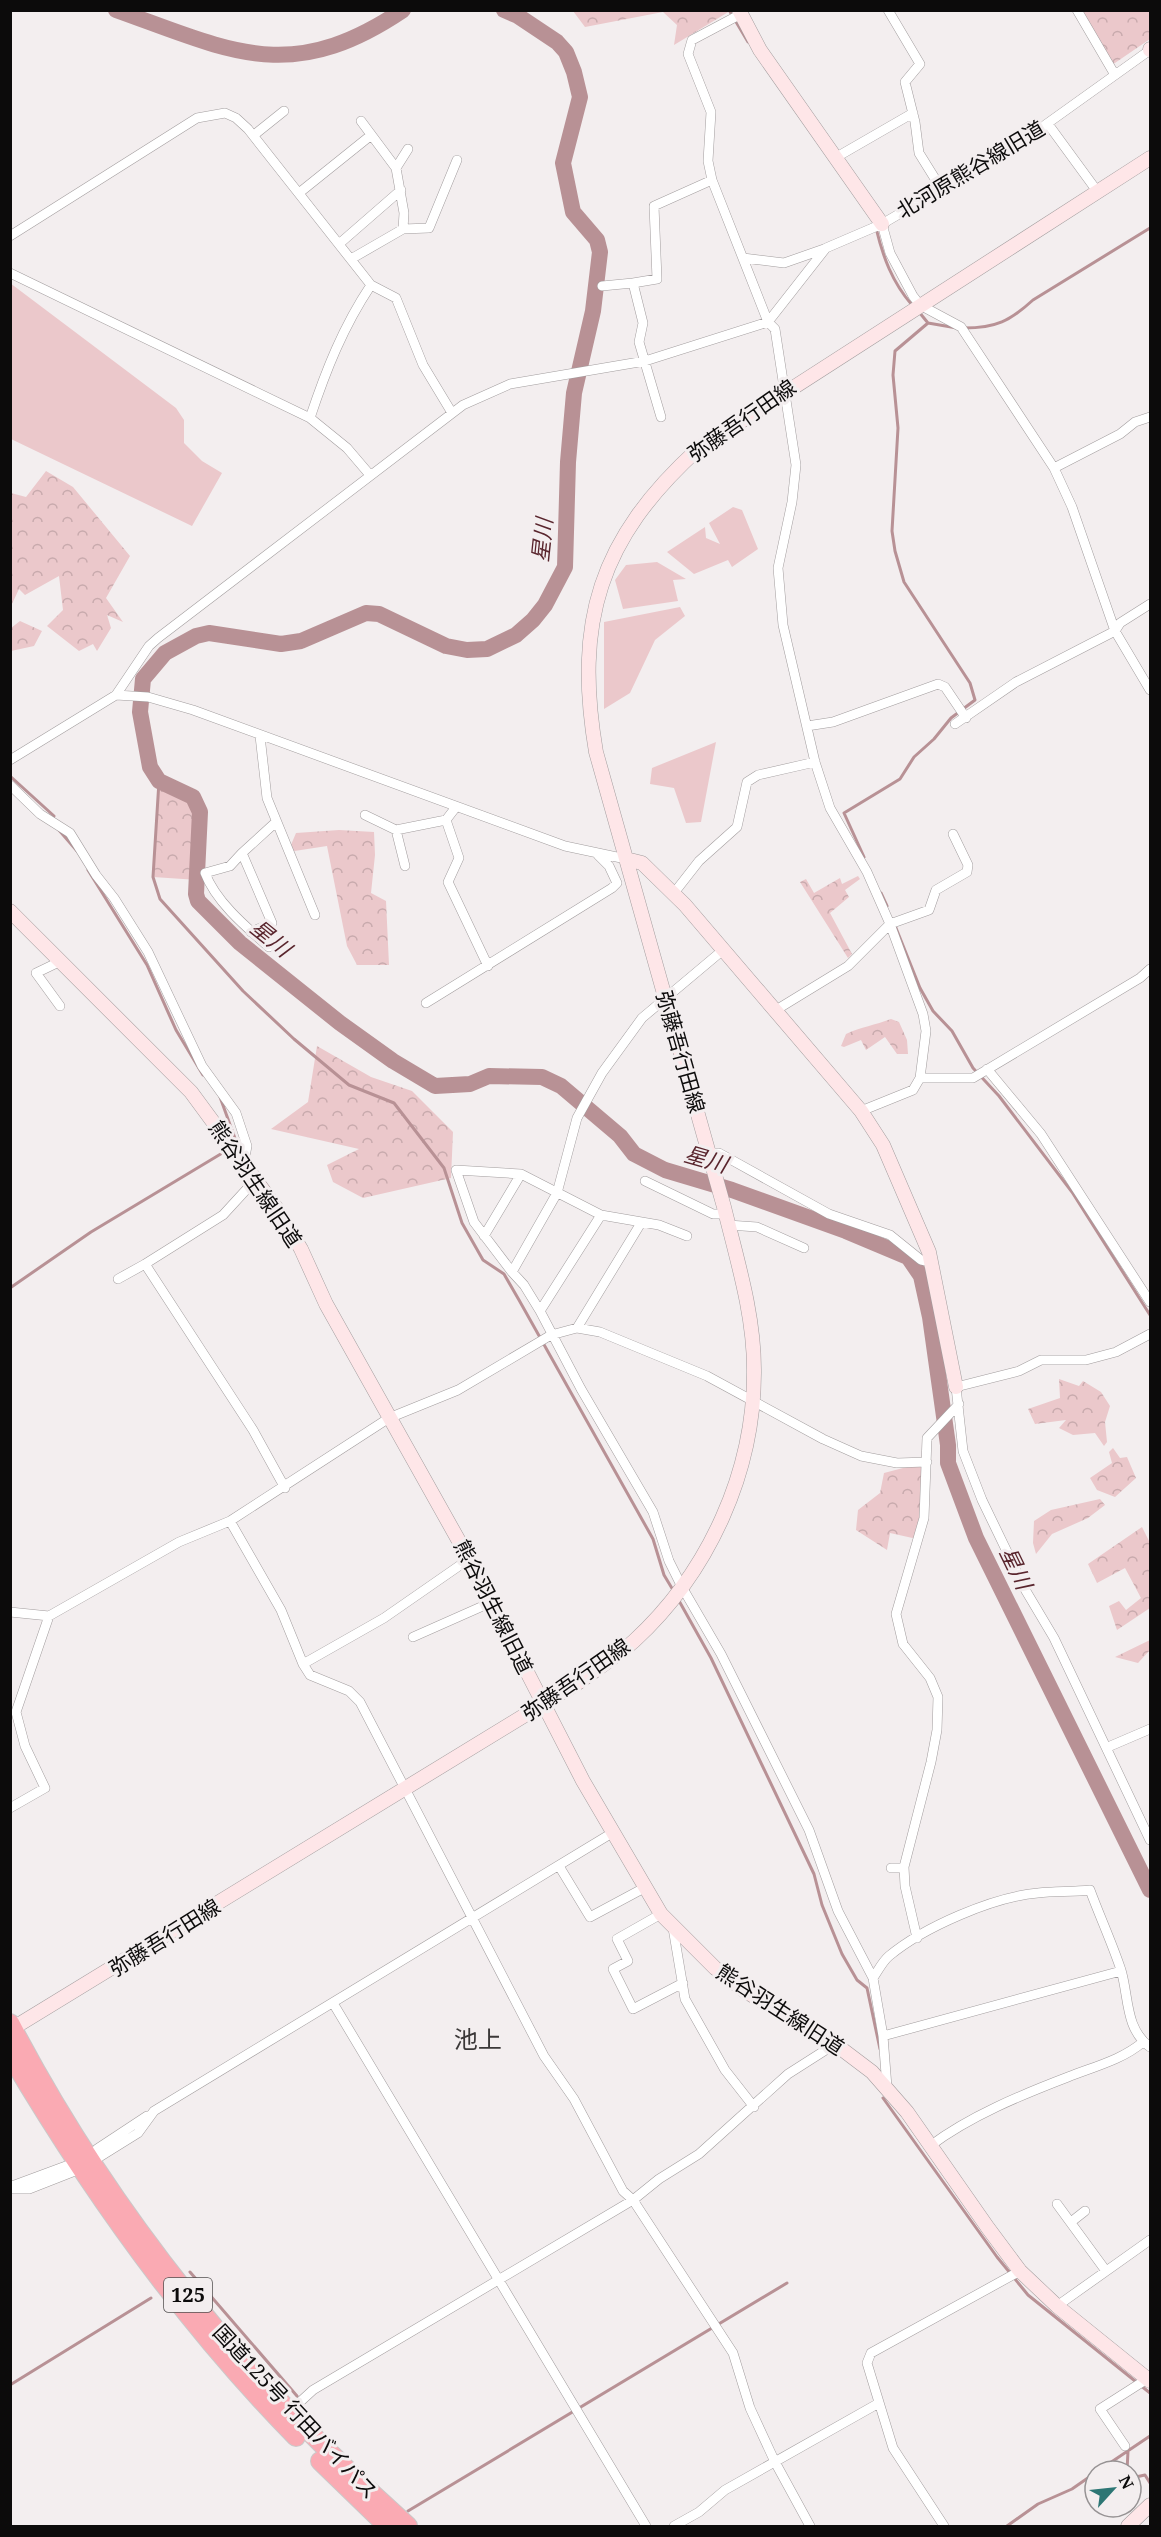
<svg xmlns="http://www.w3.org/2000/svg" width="1161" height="2537" viewBox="0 0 1161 2537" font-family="'Noto Serif','Noto Sans JP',serif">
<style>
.grass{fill:#ebc8cb}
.forest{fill:url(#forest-crowns)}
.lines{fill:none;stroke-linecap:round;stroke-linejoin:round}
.stream{stroke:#b89195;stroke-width:3}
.river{stroke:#b89195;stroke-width:16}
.street-casing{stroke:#a29d9e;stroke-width:10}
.secondary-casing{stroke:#a29d9e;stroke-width:15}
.highway-casing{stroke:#cac9c9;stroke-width:20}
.street{stroke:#fff;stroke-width:9}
.secondary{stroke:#fee6e8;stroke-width:14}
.highway{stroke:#faaab3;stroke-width:18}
.labels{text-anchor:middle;stroke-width:6;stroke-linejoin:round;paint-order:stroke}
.shield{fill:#f3eeef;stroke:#514f4f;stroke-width:1.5}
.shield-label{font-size:20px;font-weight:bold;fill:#0c0b0b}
.street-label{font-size:21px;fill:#0c0b0b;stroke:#f3eeef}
.water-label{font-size:22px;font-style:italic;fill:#59252d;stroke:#f3eeef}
.quarter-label{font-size:24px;fill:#3b3838;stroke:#f3eeef}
</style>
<defs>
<pattern id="forest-crowns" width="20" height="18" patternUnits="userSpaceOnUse" patternTransform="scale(1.5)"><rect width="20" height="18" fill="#ebc8cb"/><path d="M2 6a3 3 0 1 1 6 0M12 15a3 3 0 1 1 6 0" fill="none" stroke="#c8aaad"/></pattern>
</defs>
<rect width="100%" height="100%" fill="#f3eeef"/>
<!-- grass -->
<path class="grass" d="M10,283L176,408L184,420V443L202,461L222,473L192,526L11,439Z
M733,507L742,510L758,549L732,567L728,560L694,574L667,552L705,527L706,538L720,544L709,523Z
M657,562L686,579L673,580L678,601L623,609L615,580L626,565Z
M680,607L685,616L655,640L630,693L604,709V622Z
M716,742L701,822L686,823L674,788L650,784L652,768Z"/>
<!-- forest -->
<path class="forest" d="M573,11H730L674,45L677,25L663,12L585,27Z
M1081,11H1150V39L1112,65Z
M46,471L73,487L130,556L106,598L123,622L107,615L111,628L97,651L93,644L79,651L47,626L63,610L59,576L25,595L19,589L11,606V493L26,497Z
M20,621L42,631L34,646L11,651V628Z
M159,781L193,797L200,812L198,880L153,877Z
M339,830L374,832L375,855L371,893L386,901L389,965H357L347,946L327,846L288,852L296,833Z
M858,876L860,879L845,890L849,897L830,913L852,954L848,958L800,882L806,879L814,893L840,878L842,884Z
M891,1019L899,1022L907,1040L908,1054H897L885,1037L866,1050L861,1040L844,1047L841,1046L846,1034C861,1027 875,1025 891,1019Z
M317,1046L371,1077L412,1091L453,1132L451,1178L363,1198L333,1182L327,1165L359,1149L271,1129L308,1102Z
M1059,1379L1079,1386L1083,1381L1101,1392L1110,1406L1105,1422L1107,1442L1104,1446L1095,1433L1073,1435L1059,1428L1066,1420L1035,1424L1028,1409L1060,1398Z
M1113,1448L1120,1458L1127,1457L1136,1478L1115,1497L1097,1490L1090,1478L1112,1463L1109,1452Z
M922,1463L926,1484L917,1539L890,1533L887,1550L856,1530L858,1510L880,1493L884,1473Z
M1100,1499L1105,1505L1088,1518L1052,1534L1036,1554L1033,1543L1034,1521L1051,1510Z
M1142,1527L1150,1543V1608L1117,1630L1109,1606L1119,1601L1126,1610L1141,1598L1125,1568L1097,1583L1088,1564Z
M1150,1640V1650L1138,1663L1115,1657Z"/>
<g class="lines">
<!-- stream -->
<path class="stream" d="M729,10L748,42
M876,228C883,257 892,282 912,305
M919,312L928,323L957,328
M964,328C996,328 1010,321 1033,300L1150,228
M10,776L54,816L51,820
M159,781L153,877L160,899L243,991L294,1039L349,1085L394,1103L444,1168L462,1223L483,1260L504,1274L519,1300L653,1539L664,1575L673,1590
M58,829L77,851
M864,857L844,813L900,779L914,757L934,739L951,718L975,700L970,683L904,582L895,551L892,531L898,428L893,375L895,351L928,323
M88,870L147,965L176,1030L203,1075
M881,893L887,906
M894,923L920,988L933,1011L952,1031L973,1068L999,1096L1072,1192L1150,1315
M220,1097L237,1144
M10,1288L91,1232L229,1149
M678,1599L711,1658L814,1874L822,1905L842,1954L857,1980L867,1988L880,2049
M883,2098L997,2257L1028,2295L1150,2393
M190,2272L297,2396
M10,2385L151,2298
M1098,2471L1150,2436
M1127,2471L1128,2451
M1131,2478L1145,2475L1150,2483
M408,2511L787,2283
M1007,2526L1038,2504L1072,2489L1095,2473"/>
<!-- river -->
<path class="river" d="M116,10C231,51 290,86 403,10
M504,10L518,16L557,42L566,52L574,72L580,97L563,163L573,212L597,240L600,252L593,311L574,393L568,462L565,567L545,605L533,620L516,635L487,649L467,650L446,646L379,614L366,613L301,641L281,644L209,633L196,636L165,653L143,679L140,712L150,767L159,781L193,797L200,812L196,894L198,901L240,943L340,1023L393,1061L435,1086L470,1084L489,1076L542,1077L561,1086L620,1136L634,1154L665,1170L732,1190L846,1231L908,1257L921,1276L930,1317L948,1445V1463L976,1538L1150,1890"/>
<defs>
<path id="street" d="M888,10L920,64L905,82L915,122L919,153L942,190
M1077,10L1115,75
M741,14L692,40L688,54L711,112L708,161L712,180L768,322L775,329L796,465L792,502L778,568L783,625L815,762L830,808L867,872L890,924L923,1014L926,1031L920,1078L913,1090L861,1111
M1048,124L1097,191
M254,135L284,111
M835,158L913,113
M396,168L408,149
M299,193L370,136
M882,224L890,253L913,296L920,305L961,327L1054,468L1072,507L1115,631L1150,690
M403,229L429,228L457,160
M10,236L197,118L225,113L236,118L248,129L371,285C343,327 326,370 310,418
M339,244L401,190
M743,258L784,263L824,249
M351,259L403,229L404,213L396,168L361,121
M10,273L310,418L347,448L370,475
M371,285L396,298L423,365L452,413
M602,286L633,283
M661,417L639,342L643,323L633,283L657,279L654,206L712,180
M1054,468L1120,434L1135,422L1150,417
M116,695L149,646L158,638L463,405L510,384L645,361L768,322L826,248L882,224L1020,143L1150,50
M955,724L1016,682L1115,631L1120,623L1150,604
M807,726L833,722L938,684L945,687L966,718
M260,736L267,798L315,915
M10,760L116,695L148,697L193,710L565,846L626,859
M10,785L40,814L70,833L96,875L114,898L148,952L202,1066L236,1113L247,1146L244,1162
M456,807L446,820L459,858L448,882L488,966
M365,815L396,830L446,820
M396,830L405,866
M242,853L230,866L205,873C216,902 246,927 269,947
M674,893L699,861L737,827L747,782L758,775L815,762
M251,932L272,923L242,853L276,822
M723,950L642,1018L602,1073L577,1118L557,1193L512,1272L524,1285L540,1311L581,1389L653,1512L669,1561L682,1587L721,1654L809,1830L838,1911L873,1978L883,2036L887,2087
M426,1003L612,888L617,883L609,866L598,855
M60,1006L36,973L61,961
M776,1010L848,966L890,924L929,910L936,890L967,872L968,865L953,834
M987,1069L1041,1134L1150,1302
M920,1078H973L1140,978L1150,969
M709,1153H719L829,1214L890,1235L921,1260L931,1262
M256,1179L223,1215L145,1264L253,1430L285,1488
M645,1181L713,1214H726
M601,1215L659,1225L687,1236
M728,1225L757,1227L804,1248
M484,1236L521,1174
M512,1272L474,1222L456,1170L521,1174L601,1215L540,1311
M118,1279L145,1264
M577,1328L641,1223
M1150,1334L1116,1352L1086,1360H1041L1019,1371L956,1387L963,1451L982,1500L1026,1591L1054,1638L1150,1840
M230,1521L281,1610L303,1664L310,1675L349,1691L360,1702L544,2056L574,2099L623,2191L633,2200L733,2353L750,2408L775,2462L810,2526
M10,1612L49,1616L179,1542L230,1521L389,1418L458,1390L551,1335L577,1328L600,1332L707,1376L823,1439L861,1456L897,1463L927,1462
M413,1637L492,1602
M303,1664L384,1618L469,1559
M1108,1747L1150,1729
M10,1808L45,1788L25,1746L16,1712L49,1616
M559,1866L590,1917L644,1888
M891,1868H904
M661,1914L617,1939L628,1961L613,1969L633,2009L683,1983
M673,1928L685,1999L725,2070L754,2107
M917,1938L905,1886L904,1867L931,1762L937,1730L938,1697L930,1678L903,1644L896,1614L924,1518L927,1438L959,1404
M873,1978C878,1971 882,1962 889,1956C924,1927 993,1897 1038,1893C1055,1891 1073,1892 1090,1890C1100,1917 1112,1943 1121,1970C1129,1997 1125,2029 1150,2047
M333,2003L646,2526
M883,2036L1121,1971
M930,2146C970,2116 1021,2095 1068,2077C1093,2067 1122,2060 1143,2042
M97,2149L147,2116
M93,2161L138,2133L154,2111L612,1833
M12,2186L66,2166
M10,2189H29L80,2169
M1057,2204L1106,2271
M1071,2222L1085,2211
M1057,2306L1150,2240
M289,2412L313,2390L633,2200L659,2179L699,2154L788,2074L835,2044
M1125,2446L1100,2409L1147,2379
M674,2526L699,2512L725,2490L879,2403
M944,2526L893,2448L867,2363L871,2353L1020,2271"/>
<path id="secondary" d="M739,10L760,50L882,224
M1150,49V50
M626,859L642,863L685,905L861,1111L883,1145L929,1252L956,1387
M10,911L191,1092L277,1209L301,1249L326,1304L469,1559L583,1781L661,1914L715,1968L745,1991L835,2044L872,2072L907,2112L988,2228L1020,2271L1057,2306L1150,2381
M10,2030L579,1682C597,1669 617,1656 634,1641C709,1572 755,1471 754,1369C754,1314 737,1260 724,1207L596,752C574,622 599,539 698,449L1150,158
M1128,2526L1150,2505"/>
<path id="highway" d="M10,2023C109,2213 248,2384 408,2526
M10,2055C91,2192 184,2323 296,2437
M320,2461L387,2526"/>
</defs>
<!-- street casing -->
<use href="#street" class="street-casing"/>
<!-- secondary casing -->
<use href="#secondary" class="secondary-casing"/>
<!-- highway casing -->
<use href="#highway" class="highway-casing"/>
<!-- street -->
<use href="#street" class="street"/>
<!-- secondary -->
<use href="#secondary" class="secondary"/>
<!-- highway -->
<use href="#highway" class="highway"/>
</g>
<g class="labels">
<!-- shield labels -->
<rect class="shield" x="164" y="2278" width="48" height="34" rx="4.5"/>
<g class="shield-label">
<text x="188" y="2302">125</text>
</g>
<!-- street labels -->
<g class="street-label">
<text transform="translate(971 170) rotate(-31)" y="7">北河原熊谷線旧道</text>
<text transform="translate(742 421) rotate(-35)" y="7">弥藤吾行田線</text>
<text transform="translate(680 1052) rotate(74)" y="7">弥藤吾行田線</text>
<text transform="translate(255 1184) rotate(56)" y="7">熊谷羽生線旧道</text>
<text transform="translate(493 1607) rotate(63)" y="7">熊谷羽生線旧道</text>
<text transform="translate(576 1680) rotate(-35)" y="7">弥藤吾行田線</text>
<text transform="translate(165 1938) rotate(-32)" y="7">弥藤吾行田線</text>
<text transform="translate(780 2010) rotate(33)" y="7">熊谷羽生線旧道</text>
<text transform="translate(295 2412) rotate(47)" y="7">国道125号 行田バイパス</text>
</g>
<!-- water labels -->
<g class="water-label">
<text transform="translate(542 540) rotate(-84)" y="8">星川</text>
<text transform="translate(271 938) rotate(39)" y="8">星川</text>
<text transform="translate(706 1159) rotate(16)" y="8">星川</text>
<text transform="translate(1016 1568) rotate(64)" y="8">星川</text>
</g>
<!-- quarter labels -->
<g class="quarter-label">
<text x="478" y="2048">池上</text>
</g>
</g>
<!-- border -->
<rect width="1161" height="2537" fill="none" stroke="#0c0b0b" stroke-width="24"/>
<!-- north arrow -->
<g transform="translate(1113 2489) rotate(63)"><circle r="28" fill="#f3eeef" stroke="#979394" stroke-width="1.5"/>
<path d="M0-4.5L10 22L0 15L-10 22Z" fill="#2d7674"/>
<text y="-9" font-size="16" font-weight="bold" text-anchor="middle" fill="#0c0b0b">N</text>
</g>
</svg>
